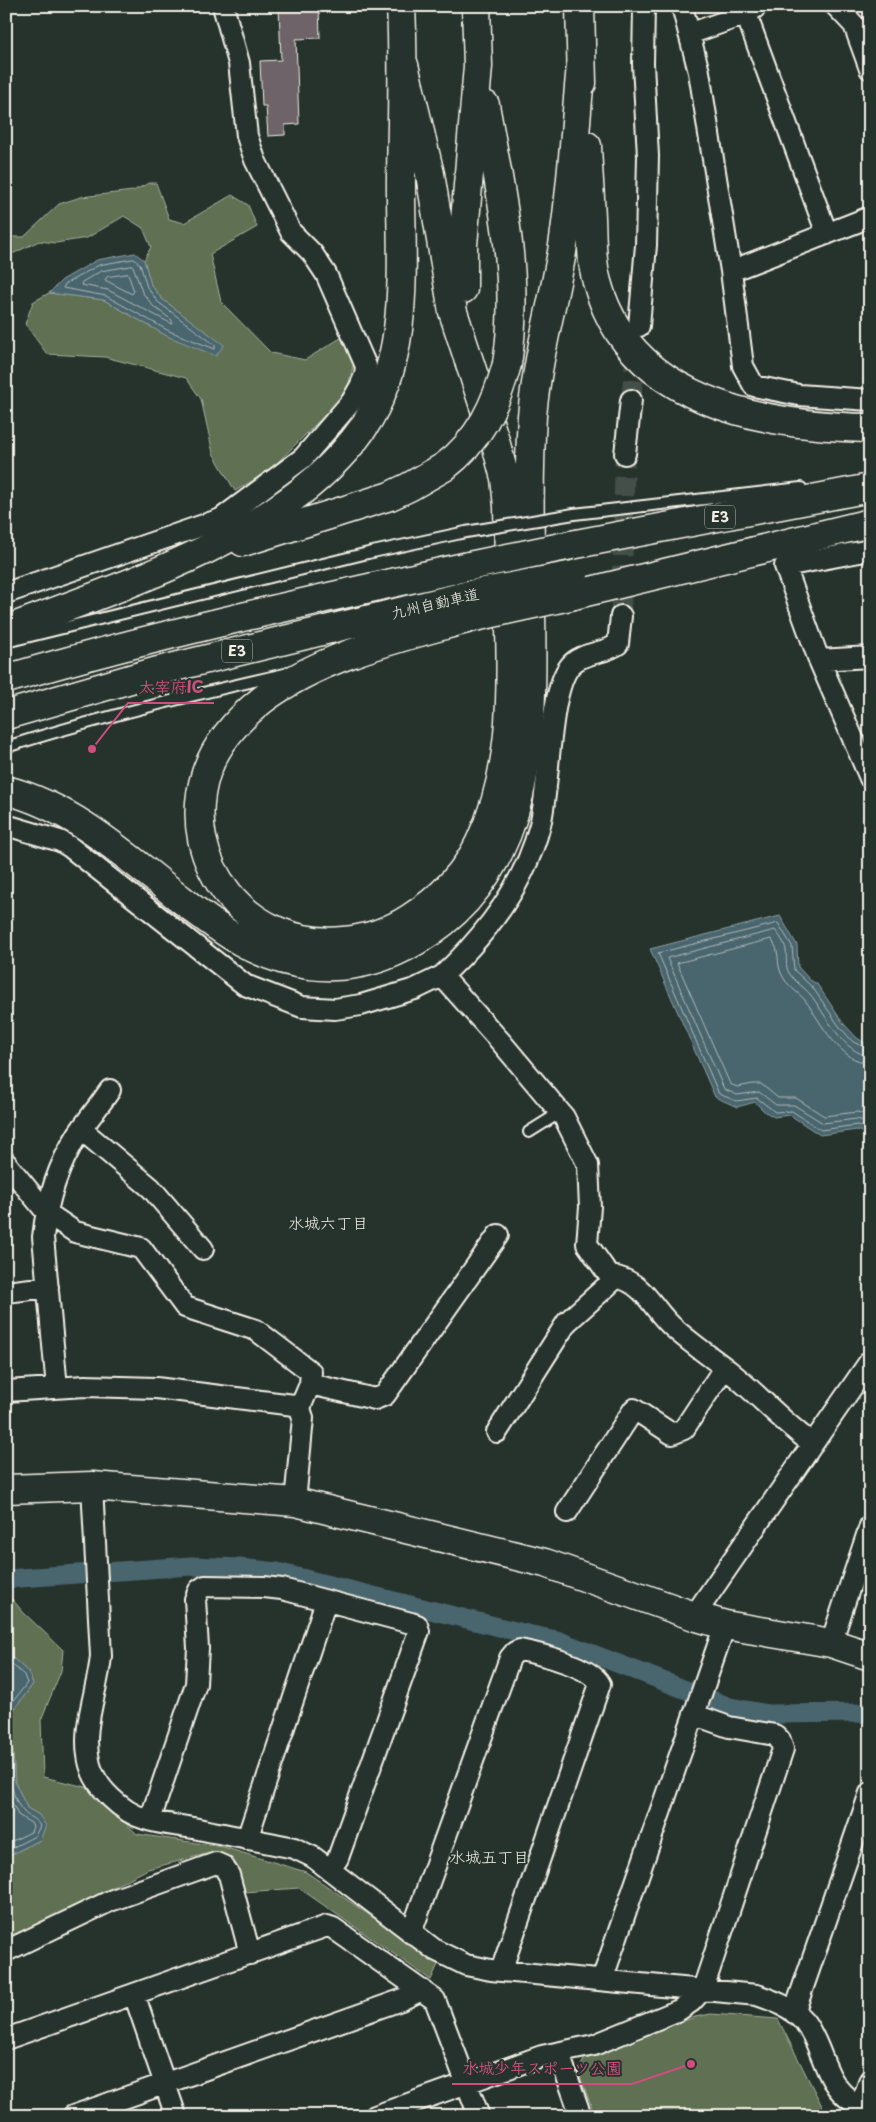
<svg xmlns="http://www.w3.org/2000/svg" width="876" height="2122" viewBox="0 0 876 2122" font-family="'Playpen Sans','Klee One',sans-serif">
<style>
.green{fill:#5f7052;stroke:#aab09d}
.water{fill:#49656e;stroke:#8d9d9f}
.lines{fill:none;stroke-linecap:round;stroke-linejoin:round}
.shore{stroke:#b0b9b7;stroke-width:1}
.canal{stroke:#49656e;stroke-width:19}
.building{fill:#6e6367;stroke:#f4f1e8}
.street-tunnel{stroke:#455049;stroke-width:20;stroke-dasharray:20 10;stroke-linecap:butt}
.lane-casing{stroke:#f4f1e8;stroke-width:14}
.street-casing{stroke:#f4f1e8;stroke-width:24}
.secondary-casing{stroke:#f4f1e8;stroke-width:31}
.highway-casing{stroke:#f4f1e8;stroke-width:31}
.lane{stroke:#26332d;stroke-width:10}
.street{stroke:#26332d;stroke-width:20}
.secondary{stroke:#26332d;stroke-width:28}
.highway{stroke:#26332d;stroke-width:28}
.lane-bridge-casing{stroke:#f4f1e8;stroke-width:14;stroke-linecap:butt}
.highway-bridge-casing{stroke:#f4f1e8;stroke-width:31;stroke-linecap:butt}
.lane-bridge{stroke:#26332d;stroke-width:10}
.highway-bridge{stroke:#26332d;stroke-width:28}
.labels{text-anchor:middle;stroke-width:4;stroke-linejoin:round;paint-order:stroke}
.shield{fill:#26332d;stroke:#b6b8b0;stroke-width:1}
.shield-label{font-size:14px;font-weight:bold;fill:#f4f1e8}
.street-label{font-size:15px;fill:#f4f1e8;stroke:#26332d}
.neighbourhood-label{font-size:16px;fill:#f4f1e8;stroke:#26332d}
.leader{fill:none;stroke:#ce4e7e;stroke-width:2}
.callout-dot{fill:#ce4e7e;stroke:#26332d;stroke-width:2}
.callout-label{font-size:16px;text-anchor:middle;font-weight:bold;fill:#ce4e7e;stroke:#26332d;stroke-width:4;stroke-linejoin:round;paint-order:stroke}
</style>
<rect width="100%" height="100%" fill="#26332d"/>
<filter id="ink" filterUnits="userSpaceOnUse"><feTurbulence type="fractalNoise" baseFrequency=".02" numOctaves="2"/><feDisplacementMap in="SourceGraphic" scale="10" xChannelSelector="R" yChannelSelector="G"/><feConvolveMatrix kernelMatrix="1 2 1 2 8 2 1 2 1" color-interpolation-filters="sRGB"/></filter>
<g filter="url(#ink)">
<!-- green -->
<path class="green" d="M149,183H156L169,219L184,223L232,195L248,205L257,227L210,254L221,302L271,353L305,360L339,339L362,331L346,394L269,471L235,491L213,453L201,399L186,378L105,357L47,354L25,324L33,302L49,293L104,300L167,336L223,345L162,299L151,285L144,260L151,247L143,228L124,216L87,238L56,243L39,241L6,257V237H24L59,204L81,197L133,191Z
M6,1592L23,1612L63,1650L61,1671L41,1720L43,1777L86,1787L137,1834L223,1847L306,1872L439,1962L431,1980L299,1888L244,1892L233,1866L206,1854L148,1869L6,1942V1857L40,1840L39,1815L27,1808L15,1782L10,1715L33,1684L28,1672L6,1652Z
M711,2014L778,2019L827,2116H595L578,2071L586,2056L695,2017Z"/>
<!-- water -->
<path class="water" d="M135,253L144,260L151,285L162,299L224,345L216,356L167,336L104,300L49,293L62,280L97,260Z
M780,916L797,945L798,967L810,980L817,984L843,1023L857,1038L870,1046V1136L857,1130L820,1135L790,1115L774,1117L764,1111L755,1102L737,1107L715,1097L650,949Z
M6,1652L28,1672L33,1684L10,1715L15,1782L27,1808L39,1815L46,1826L40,1840L6,1857Z"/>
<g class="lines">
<!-- shore -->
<path class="shore" d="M134,259L140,264L147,287L158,302L215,345V349L169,331L106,296L63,288L65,284L99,265Z
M133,266L142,292L154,307L172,320V324L108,290L81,285L82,282L101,271Z
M128,274L134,291L132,294L105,280L107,277Z
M870,1049L853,1042L839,1026L813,988L794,970L792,946L778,923L658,953L719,1094L736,1101L757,1098L775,1112L792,1111L821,1130L857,1125L870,1130
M870,1056C843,1054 825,1013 810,994C804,987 794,981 789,973C785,966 787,957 786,950C785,943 779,935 775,930L667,958L724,1089L737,1095L759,1092L776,1105H794L823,1123L857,1119L870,1123
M870,1063C839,1062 821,1022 805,1000C798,992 787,986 782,975C775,962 782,953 771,939L677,963L730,1084L737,1087L753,1084H761L778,1098H796L824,1116L857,1112L870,1115
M6,1659L24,1675L27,1683L6,1711
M6,1730C8,1753 7,1793 23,1811C29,1818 36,1818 40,1826L35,1836L6,1851
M6,1790L18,1815L31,1823L33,1827L31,1832L6,1844"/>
<!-- canal -->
<path class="canal" d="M6,1579L191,1566L240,1568L277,1572L527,1634L557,1640L730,1707L768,1714L870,1713"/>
</g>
<!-- building -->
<path class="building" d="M279,6H319L320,38L296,39L299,124L285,125V135L268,136L266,106H262L260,61L281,60Z"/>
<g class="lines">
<!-- street-tunnel -->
<path class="street-tunnel" d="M631,400L637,343
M621,616L625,454"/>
<defs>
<path id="lane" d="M574,514L801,488
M10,641L368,553L466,532
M6,747C98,718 191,695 285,674
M529,1132L561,1112"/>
<path id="street" d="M682,6L699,72L731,271L743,366L754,386L799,395L870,400
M836,6L854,25L870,69
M746,14L827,234
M689,34L746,14L756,7
M731,271L870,217
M639,326L646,245L648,156L643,64L644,6
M625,454L631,400
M870,550L785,566L819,660L870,778
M6,593L221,519L303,458L352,401L360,387L365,375L366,366L326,274L312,253L291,232L255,160L247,136L239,63L223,6
M819,660L870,657
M6,825L60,841L70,847L245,985L302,1007L335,1009L361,1005L415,989L442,976C486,935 525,884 540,825C550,787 548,693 570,666C581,652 605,654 618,644L621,616
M442,976L501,1042L564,1117L588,1165L590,1207L587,1244L613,1281
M82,1130L151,1188L203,1249
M6,1163L47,1213L75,1232L141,1248L185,1307L256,1330L311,1372L310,1384L300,1408
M6,1292L48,1287
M310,1384L375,1399L385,1395L498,1235
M57,1388L43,1237C47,1201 59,1164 78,1134C88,1119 100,1105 110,1090
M6,1391L85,1386L156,1388L294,1405L300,1408L303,1418L295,1502
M497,1432L567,1322L617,1277C647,1285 653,1311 675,1329C692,1344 711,1357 729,1371C758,1394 782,1422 813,1444
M92,1486L101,1656C98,1691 80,1729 90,1765C96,1788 122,1812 145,1819C160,1824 178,1825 193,1828C227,1835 261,1841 294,1848L313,1857L435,1950L466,1965L491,1970L757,1995C774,2001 792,2007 804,2021C824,2047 823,2083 853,2102C858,2105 863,2109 870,2111
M567,1512L634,1409L672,1434L684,1429L724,1368
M694,1616L870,1361
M831,1643L870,1526
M150,1820L196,1684L198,1648L195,1599L199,1590L205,1586L264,1587L282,1589L411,1623L417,1625L419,1631L338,1858L330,1870
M247,1839L326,1601
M411,1933L510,1658L515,1652L520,1650C540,1654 590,1666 600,1684L501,1971
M6,1951L110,1901L216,1863L223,1866L229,1875L250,1954
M602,1980L725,1625
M134,1994L176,2116
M794,2013L870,1793
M6,2039L327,1926L333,1928L435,2000L479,2116
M559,2054L581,2116
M860,2107L870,2080
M73,2116L401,2000L422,1990
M375,2116L542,2056L594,2045L679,2010L691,2002L703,1989L783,1749L780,1740L775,1735L729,1727L695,1715"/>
<path id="secondary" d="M6,1489L92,1486L295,1502L545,1563L694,1616L725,1625L831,1643L870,1656"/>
<path id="highway" d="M580,6L582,83
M404,65L430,174L453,312L494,437L505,478L508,506C509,546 509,587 510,627C512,700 512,775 480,842C465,874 440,899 410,918C390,931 367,939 343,941C250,950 177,864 206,773C216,744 238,719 262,700C322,655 399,638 470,618
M485,105C500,190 521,277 507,364
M587,146C588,170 590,194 591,218C592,239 591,262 597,282C629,402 762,426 870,428
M463,289V245L478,66L476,6
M243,542L390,496L409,487L444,467
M571,545L870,488
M574,595L870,523
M6,630C125,584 287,536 363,428C413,355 400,259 401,176C402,119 404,63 401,6
M6,679C159,634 314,600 469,566
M6,715L158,671L469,595
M6,790C75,808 127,857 182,900C220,930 260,960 310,965C348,970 384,960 416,941C535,872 533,731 531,611C530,546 528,481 532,416C537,360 552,307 562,252C572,190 575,127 581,65"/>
</defs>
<!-- lane casing -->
<use href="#lane" class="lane-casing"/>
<!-- street casing -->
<use href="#street" class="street-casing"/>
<!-- secondary casing -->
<use href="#secondary" class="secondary-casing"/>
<!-- highway casing -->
<use href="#highway" class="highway-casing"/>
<!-- lane -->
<use href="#lane" class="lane"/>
<!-- street -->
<use href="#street" class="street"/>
<!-- secondary -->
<use href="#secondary" class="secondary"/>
<!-- highway -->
<use href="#highway" class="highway"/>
<defs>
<path id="lane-bridge" d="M466,532L574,514"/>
<path id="highway-bridge" d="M444,467C479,441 496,405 507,364
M469,566L571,545
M469,595L574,575
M470,618L574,595"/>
</defs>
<!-- lane-bridge casing -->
<use href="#lane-bridge" class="lane-bridge-casing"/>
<!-- highway-bridge casing -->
<use href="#highway-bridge" class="highway-bridge-casing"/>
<!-- lane-bridge -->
<use href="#lane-bridge" class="lane-bridge"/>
<!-- highway-bridge -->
<use href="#highway-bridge" class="highway-bridge"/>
</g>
</g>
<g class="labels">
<!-- shield labels -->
<g class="shield">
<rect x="705" y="505.5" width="30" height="23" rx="4"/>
<rect x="222" y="639.5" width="30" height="23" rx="4"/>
</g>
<g class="shield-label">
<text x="720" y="522">E3</text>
<text x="237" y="656">E3</text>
</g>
<!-- street labels -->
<g class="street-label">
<text transform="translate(435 604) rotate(-13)" y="5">九州自動車道</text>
</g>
<!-- neighbourhood labels -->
<g class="neighbourhood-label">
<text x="328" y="1229">水城六丁目</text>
<text x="489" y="1863">水城五丁目</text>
</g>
</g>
<!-- callouts -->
<path class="leader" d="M92 749L128 703H214M691 2064L632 2084H452"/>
<g class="callout-dot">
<circle cx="92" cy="749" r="5"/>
<circle cx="691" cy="2064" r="5"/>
</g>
<g class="callout-label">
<text x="171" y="693">太宰府IC</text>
<text x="542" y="2074">水城少年スポーツ公園</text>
</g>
<!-- margin -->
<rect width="876" height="2122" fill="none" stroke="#26332d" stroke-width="25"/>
<rect x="12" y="12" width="851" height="2097" fill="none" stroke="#f4f1e8" stroke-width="2" filter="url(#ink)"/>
</svg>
